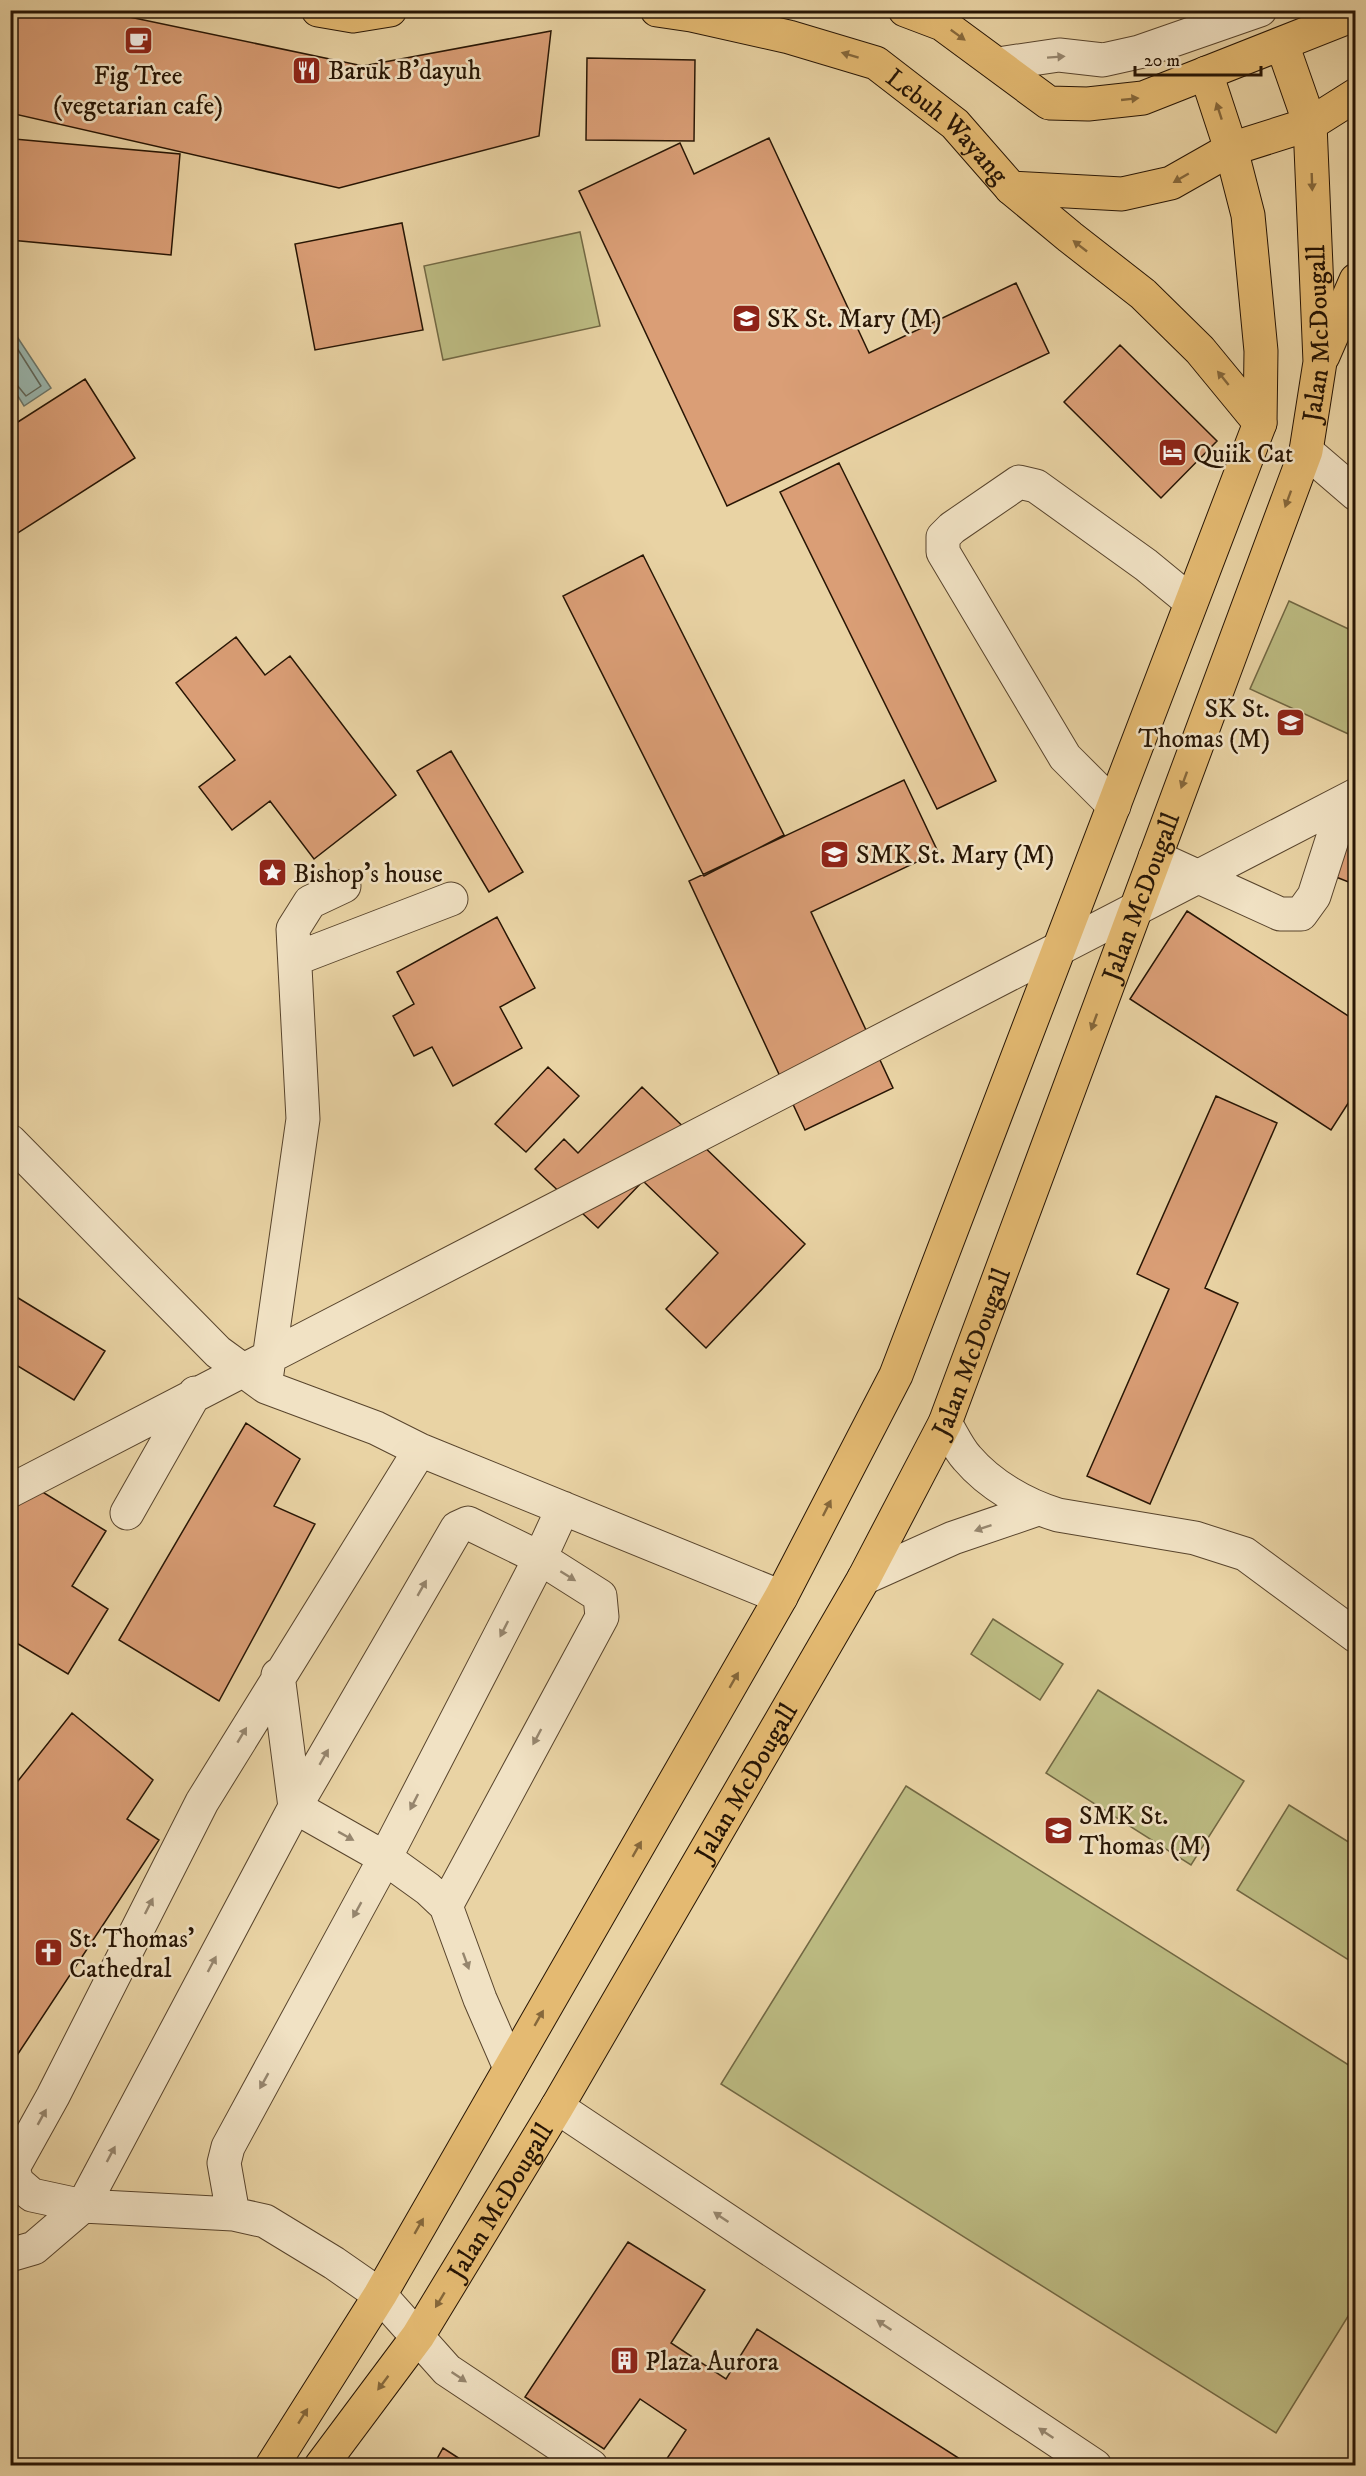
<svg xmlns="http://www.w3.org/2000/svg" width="1366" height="2476" viewBox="0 0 1366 2476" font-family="'IM FELL DW Pica',serif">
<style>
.green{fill:#bcbb82;stroke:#726843;stroke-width:1.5}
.water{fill:#99b6ae;stroke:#6b766a;stroke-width:1.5}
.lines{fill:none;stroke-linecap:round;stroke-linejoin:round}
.shore{stroke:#606659;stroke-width:1.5}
.building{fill:#da9e76;stroke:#271504;stroke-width:1.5}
.minor-casing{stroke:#58442c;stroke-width:35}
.major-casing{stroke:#271504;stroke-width:35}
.minor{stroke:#f1e2c4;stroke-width:33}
.major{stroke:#e4ba72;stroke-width:33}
.oneway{fill:#86683b}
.oneway2{fill:#96866e}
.labels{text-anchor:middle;stroke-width:5;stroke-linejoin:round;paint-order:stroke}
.poi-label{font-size:26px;fill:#271504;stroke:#f1e2c4;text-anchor:start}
.street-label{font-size:26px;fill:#271504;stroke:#f1e2c4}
</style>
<rect width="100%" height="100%" fill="#e9d3a4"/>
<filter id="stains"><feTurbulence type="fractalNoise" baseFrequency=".00333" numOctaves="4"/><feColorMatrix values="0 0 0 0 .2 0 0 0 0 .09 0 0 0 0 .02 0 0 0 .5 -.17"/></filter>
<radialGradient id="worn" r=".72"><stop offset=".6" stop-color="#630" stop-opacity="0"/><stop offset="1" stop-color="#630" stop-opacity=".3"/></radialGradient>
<!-- green -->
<path class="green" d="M580,232L600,326L443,360L424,266Z
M1289,601L1355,632V737L1250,689Z
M993,1619L1063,1664L1040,1700L971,1654Z
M1098,1690L1244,1781L1191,1865L1046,1773Z
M906,1786L1355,2069V2305L1276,2433L721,2084Z
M1289,1805L1355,1846V1964L1237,1890Z"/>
<!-- water -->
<path class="water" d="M10,326L51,388L24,406L11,385Z"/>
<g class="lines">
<!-- shore -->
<path class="shore" d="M10,337L41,386L26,396L17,385L10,383"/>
</g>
<!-- building -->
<path class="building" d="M16,10H96L363,66L551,31L539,136L339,188L10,113V29Z
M587,58L695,60L694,141L586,140Z
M769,138L869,353L1016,283L1049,353L727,506L579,191L680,143L694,174Z
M14,139L180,154L171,255L10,240V177Z
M402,223L423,330L315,350L295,244Z
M1120,345L1217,441L1161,498L1064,402Z
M85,379L135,458L10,538V427Z
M839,463L996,781L937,809L780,492Z
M643,555L784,835L704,876L563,596Z
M236,637L265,675L290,656L396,795L314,859L270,801L232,830L199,787L235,760L176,683Z
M451,751L523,872L489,892L417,771Z
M904,780L938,852L811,912L893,1088L805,1130L689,881Z
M1356,815V885L1331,875Z
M1187,911L1356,1021V1091L1331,1130L1130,999Z
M497,917L535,988L500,1007L522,1048L453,1086L432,1047L414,1056L393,1016L414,1004L397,972Z
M548,1067L579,1096L526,1152L495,1124Z
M642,1087L805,1244L706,1348L666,1309L718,1253L643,1181L598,1228L535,1169L564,1139L578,1153Z
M1216,1096L1277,1123L1205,1288L1238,1303L1150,1504L1087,1476L1169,1289L1137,1274Z
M10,1293L105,1351L74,1400L13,1363L10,1368Z
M246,1423L300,1459L274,1506L315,1524L219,1701L119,1640Z
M10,1472L106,1531L72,1586L108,1609L68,1674L10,1639Z
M72,1713L153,1780L127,1819L159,1840L10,2066V1791Z
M628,2242L705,2290L671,2343L726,2379L757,2329L971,2466H662L686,2430L640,2399L604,2449L525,2397Z
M443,2448L471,2466H433Z"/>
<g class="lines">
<defs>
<path id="minor" d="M998,64L1059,55L1103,60L1139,52L1260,10
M1306,451L1356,494
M1114,806L1065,757L943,552V537L952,528L1019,482L1036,486L1146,565L1191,602
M1155,857L1280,914H1301L1314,896L1342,809
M295,959L451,899
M10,1141L218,1352L266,1387L376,1428L420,1450L781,1597
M267,1373L303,1119L293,929L310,902L344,886
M945,1423C952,1434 958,1448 967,1458C990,1485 1025,1505 1058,1515L1195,1538L1245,1554L1356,1636
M420,1450L202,1802L53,2096L13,2168L17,2182L32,2195L83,2206L233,2214L265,2221L334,2263L380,2295L447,2370L591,2466
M10,1491L1356,795
M127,1513L195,1393
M864,1578L953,1538L1038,1509
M278,1675L295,1807
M295,1807L385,1858L428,1889L446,1906L480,1999L510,2068
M557,2107L1095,2466
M233,2214L224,2163L228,2147L385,1858L540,1558L563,1508
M10,2255L34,2248L83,2206L295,1807L457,1528L468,1523L540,1558L600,1596L602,1617L446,1906"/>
<g id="major">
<path d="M318,10L353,16L390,10"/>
<path id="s1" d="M657,10L691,15L789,37L876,63L955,124L1011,188L1122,194L1171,183L1231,149L1310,124L1356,95"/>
<path d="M905,10L942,24L1049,103L1088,104L1143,98L1356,14"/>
<path d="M1011,188L1070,237L1143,294L1200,350L1260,423"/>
<path d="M1323,356L1356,280"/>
<path d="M272,2466L380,2295L781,1597L896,1375L1260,423L1261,351L1248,215L1231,149L1206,73"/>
<path id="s2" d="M321,2466L418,2336L557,2107L864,1578L945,1423L1306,451L1320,362L1310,124L1282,44"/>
</g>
</defs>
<!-- minor casing -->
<use href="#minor" class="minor-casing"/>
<!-- major casing -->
<use href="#major" class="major-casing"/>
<!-- minor -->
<use href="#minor" class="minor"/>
<!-- major -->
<use href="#major" class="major"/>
</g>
<!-- one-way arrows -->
<defs><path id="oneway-solid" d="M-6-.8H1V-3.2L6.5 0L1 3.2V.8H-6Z" transform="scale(1.5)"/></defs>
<g class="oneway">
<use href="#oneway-solid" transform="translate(958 35) rotate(36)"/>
<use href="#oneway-solid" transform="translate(850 55) rotate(-163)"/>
<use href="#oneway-solid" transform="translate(1130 99) rotate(-6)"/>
<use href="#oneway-solid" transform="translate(1219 111) rotate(-108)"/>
<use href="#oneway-solid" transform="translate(1181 178) rotate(150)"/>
<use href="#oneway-solid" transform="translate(1312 182) rotate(88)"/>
<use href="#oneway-solid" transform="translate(1080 246) rotate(-142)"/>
<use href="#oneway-solid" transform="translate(1223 378) rotate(-129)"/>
<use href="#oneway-solid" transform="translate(1288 499) rotate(110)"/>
<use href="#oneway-solid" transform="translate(1184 780) rotate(110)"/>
<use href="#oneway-solid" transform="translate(1094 1022) rotate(110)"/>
<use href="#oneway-solid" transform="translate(827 1508) rotate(-63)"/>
<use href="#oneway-solid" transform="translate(734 1680) rotate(-60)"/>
<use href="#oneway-solid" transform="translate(637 1849) rotate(-60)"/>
<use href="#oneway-solid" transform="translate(539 2018) rotate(-60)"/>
<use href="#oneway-solid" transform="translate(419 2226) rotate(-60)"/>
<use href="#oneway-solid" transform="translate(440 2300) rotate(121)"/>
<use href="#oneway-solid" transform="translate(383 2383) rotate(127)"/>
<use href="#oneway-solid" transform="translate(303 2416) rotate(-58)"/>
</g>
<g class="oneway2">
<use href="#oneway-solid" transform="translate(1056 57) rotate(-4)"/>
<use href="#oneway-solid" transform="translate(983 1528) rotate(161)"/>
<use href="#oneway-solid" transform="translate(568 1576) rotate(32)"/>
<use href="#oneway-solid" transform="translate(422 1588) rotate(-60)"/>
<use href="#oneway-solid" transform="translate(504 1629) rotate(117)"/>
<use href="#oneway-solid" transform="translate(242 1735) rotate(-59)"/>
<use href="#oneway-solid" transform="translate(537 1737) rotate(118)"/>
<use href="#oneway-solid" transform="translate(324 1757) rotate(-60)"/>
<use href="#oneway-solid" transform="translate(414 1802) rotate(117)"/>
<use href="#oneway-solid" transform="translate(346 1836) rotate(29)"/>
<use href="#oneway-solid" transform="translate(149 1906) rotate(-63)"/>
<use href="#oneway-solid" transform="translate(357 1910) rotate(119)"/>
<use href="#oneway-solid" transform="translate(466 1961) rotate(70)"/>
<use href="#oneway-solid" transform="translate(212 1964) rotate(-62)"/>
<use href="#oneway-solid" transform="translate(264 2081) rotate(119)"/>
<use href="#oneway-solid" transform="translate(42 2117) rotate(-61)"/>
<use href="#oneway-solid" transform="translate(111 2154) rotate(-62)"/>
<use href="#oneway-solid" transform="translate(721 2217) rotate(-146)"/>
<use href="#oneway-solid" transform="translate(884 2325) rotate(-146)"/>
<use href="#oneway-solid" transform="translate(459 2377) rotate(34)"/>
<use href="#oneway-solid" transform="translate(1046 2433) rotate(-146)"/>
</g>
<!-- icons -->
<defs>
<symbol id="cafe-square" viewBox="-11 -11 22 22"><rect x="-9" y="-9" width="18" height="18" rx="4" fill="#8f2418" stroke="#f1e2c4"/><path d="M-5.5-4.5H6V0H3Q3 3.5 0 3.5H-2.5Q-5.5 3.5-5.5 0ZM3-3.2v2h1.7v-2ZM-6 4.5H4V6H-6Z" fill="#fff"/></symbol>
<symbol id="restaurant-square" viewBox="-11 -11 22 22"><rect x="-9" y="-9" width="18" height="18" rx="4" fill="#8f2418" stroke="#f1e2c4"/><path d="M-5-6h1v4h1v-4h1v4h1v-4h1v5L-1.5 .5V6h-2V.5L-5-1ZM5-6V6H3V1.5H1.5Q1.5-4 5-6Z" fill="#fff"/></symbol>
<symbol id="school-square" viewBox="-11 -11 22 22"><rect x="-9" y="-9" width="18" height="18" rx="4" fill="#8f2418" stroke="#f1e2c4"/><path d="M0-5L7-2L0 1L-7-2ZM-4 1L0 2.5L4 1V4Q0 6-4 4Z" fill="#fff"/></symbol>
<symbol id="hotel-square" viewBox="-11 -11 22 22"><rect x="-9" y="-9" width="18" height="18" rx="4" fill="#8f2418" stroke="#f1e2c4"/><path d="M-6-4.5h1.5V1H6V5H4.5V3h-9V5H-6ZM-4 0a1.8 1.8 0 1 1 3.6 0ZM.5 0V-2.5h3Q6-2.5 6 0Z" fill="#fff"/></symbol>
<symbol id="sight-square" viewBox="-11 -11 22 22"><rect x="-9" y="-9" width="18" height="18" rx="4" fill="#8f2418" stroke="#f1e2c4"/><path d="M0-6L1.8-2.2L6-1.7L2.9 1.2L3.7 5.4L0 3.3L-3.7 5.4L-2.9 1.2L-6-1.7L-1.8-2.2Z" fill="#fff"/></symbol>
<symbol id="church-square" viewBox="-11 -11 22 22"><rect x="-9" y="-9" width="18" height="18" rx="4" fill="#8f2418" stroke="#f1e2c4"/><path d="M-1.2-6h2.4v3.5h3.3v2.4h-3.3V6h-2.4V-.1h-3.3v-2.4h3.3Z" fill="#fff"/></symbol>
<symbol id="building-square" viewBox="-11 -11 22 22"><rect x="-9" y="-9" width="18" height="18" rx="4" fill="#8f2418" stroke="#f1e2c4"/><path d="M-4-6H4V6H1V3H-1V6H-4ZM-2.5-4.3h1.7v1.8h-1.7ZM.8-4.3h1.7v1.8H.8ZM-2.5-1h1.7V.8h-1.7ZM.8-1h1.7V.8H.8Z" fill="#fff"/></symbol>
</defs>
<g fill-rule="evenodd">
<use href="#cafe-square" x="122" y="24" width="33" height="33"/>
<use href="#restaurant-square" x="290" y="54" width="33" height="33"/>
<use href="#school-square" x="730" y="302" width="33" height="33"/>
<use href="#hotel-square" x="1156" y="436" width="33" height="33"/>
<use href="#school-square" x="1274" y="706" width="33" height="33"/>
<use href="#school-square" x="818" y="838" width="33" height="33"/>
<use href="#sight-square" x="256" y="856" width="33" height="33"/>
<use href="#school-square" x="1042" y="1814" width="33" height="33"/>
<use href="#church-square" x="32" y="1936" width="33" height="33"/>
<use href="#building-square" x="608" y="2344" width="33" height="33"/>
</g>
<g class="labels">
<!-- poi labels -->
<g class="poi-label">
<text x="328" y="79">Baruk B’dayuh</text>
<text x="138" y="84" text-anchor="middle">Fig Tree<tspan x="138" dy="30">(vegetarian cafe)</tspan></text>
<text x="767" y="327">SK St. Mary (M)</text>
<text x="1193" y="462">Quiik Cat</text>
<text x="1270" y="717" text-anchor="end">SK St.<tspan x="1270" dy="30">Thomas (M)</tspan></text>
<text x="856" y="863">SMK St. Mary (M)</text>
<text x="293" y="882">Bishop's house</text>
<text x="1079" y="1824">SMK St.<tspan x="1079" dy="30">Thomas (M)</tspan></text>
<text x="69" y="1947">St. Thomas'<tspan x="69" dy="30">Cathedral</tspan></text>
<text x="645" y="2370">Plaza Aurora</text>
</g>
<!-- street labels -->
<g class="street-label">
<text dy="9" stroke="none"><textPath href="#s1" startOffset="321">Lebuh Wayang</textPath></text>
<text dy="9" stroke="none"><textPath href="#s2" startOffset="2372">Jalan McDougall</textPath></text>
<text dy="9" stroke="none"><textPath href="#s2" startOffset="1778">Jalan McDougall</textPath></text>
<text dy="9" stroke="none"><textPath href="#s2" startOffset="1292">Jalan McDougall</textPath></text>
<text dy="9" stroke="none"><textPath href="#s2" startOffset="806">Jalan McDougall</textPath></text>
<text dy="9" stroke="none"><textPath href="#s2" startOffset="320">Jalan McDougall</textPath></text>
</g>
</g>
<!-- margin -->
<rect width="1366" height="2476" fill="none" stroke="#e9d3a4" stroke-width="36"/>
<rect x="12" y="12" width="1342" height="2452" fill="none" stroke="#271504" stroke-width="3"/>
<rect x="18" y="18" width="1330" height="2440" fill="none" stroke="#271504" stroke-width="1.5"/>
<!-- scale -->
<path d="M1135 66v9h126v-9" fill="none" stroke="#271504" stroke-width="3"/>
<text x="1144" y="66" font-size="18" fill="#271504" stroke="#f1e2c4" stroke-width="4.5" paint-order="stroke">20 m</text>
<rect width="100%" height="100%" filter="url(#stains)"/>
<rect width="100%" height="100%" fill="url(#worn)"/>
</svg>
